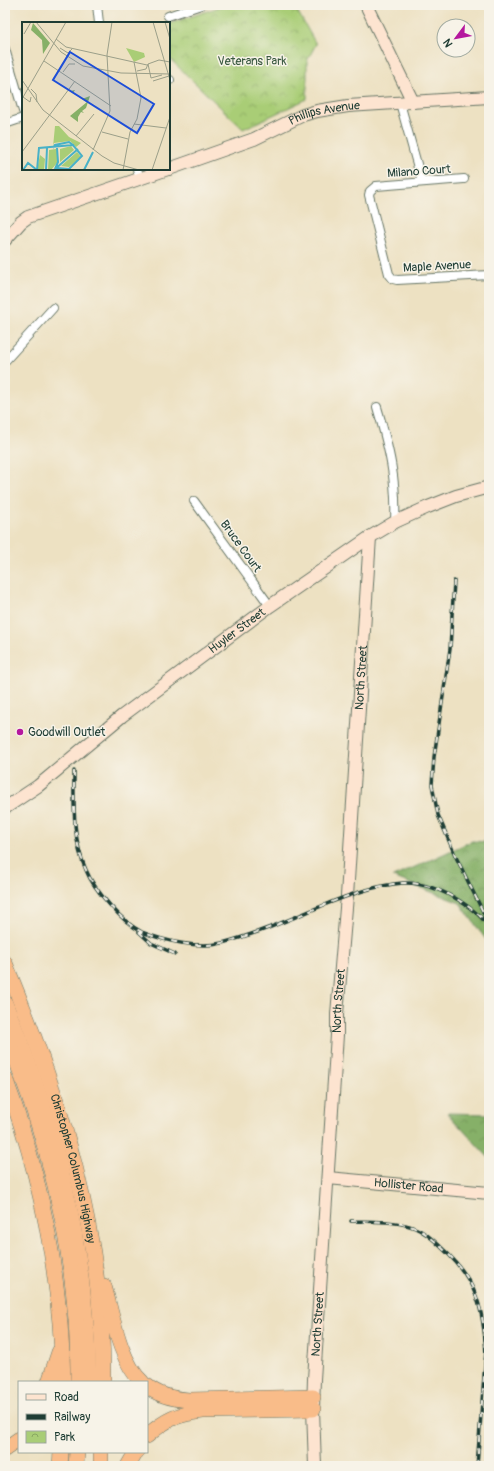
<svg xmlns="http://www.w3.org/2000/svg" width="494" height="1471" viewBox="0 0 494 1471" font-family="Pangolin,sans-serif">
<style>
.forest{fill:url(#forest-crowns);stroke:#52764e}
.park{fill:url(#park-crowns);stroke:#648555}
.lines{fill:none;stroke-linecap:round;stroke-linejoin:round}
.street-casing{stroke:#677666;stroke-width:10}
.secondary-casing{stroke:#677666;stroke-width:14}
.highway-casing{stroke:#677666;stroke-width:16}
.street{stroke:#fff;stroke-width:8}
.secondary{stroke:#fde4d0;stroke-width:12}
.highway{stroke:#f9bc89;stroke-width:15}
.rail-casing{stroke:#1f3d34;stroke-width:3.5}
.rail{stroke:#f7f3e8;stroke-width:2;stroke-dasharray:6;stroke-linecap:butt}
.poi-dot{fill:#b5179e;stroke:#f7f3e8;stroke-width:1.5}
.labels{text-anchor:middle;stroke-width:3;stroke-linejoin:round;paint-order:stroke}
.park-label{font-size:12px;fill:#3b5a41;stroke:#f7f3e8}
.street-label{font-size:12px;fill:#1f3d34;stroke:#f7f3e8}
.poi-label{font-size:12px;fill:#1f3d34;stroke:#f7f3e8;text-anchor:start}
.inset-river{fill:none;stroke:#48b1c7;stroke-width:2}
.inset-road{fill:none;stroke:#9b9f89;stroke-width:1}
.view{fill:#1d4ed8;fill-opacity:0.15;stroke:#1d4ed8;stroke-width:2}
.inset-edge{fill:none;stroke:#1f3d34;stroke-width:2}
</style>
<defs>
<pattern id="forest-crowns" width="20" height="18" patternUnits="userSpaceOnUse"><rect width="20" height="18" fill="#86b067"/><path d="M2 6a3 3 0 1 1 6 0M12 15a3 3 0 1 1 6 0" fill="none" stroke="#6d9056"/></pattern>
<pattern id="park-crowns" width="20" height="18" patternUnits="userSpaceOnUse"><rect width="20" height="18" fill="#a9cd76"/><path d="M2 6a3 3 0 1 1 6 0M12 15a3 3 0 1 1 6 0" fill="none" stroke="#89a862"/></pattern>
</defs>
<rect width="100%" height="100%" fill="#f7f3e8"/>
<filter id="ink" filterUnits="userSpaceOnUse"><feTurbulence type="fractalNoise" baseFrequency=".025" numOctaves="2"/><feDisplacementMap in="SourceGraphic" scale="8" xChannelSelector="R" yChannelSelector="G"/><feConvolveMatrix kernelMatrix="1 2 1 2 8 2 1 2 1" color-interpolation-filters="sRGB"/></filter>
<filter id="wash" filterUnits="userSpaceOnUse"><feTurbulence type="fractalNoise" baseFrequency=".012" numOctaves="4" result="noise"/><feDisplacementMap in="SourceGraphic" scale="16" xChannelSelector="R" yChannelSelector="G"/><feGaussianBlur stdDeviation="0.9" result="paint"/><feColorMatrix in="noise" values="0 0 0 0 0 0 0 0 0 0 0 0 0 0 0 0 0 1.4 0 .05"/><feComposite in="paint" operator="in"/></filter>
<g filter="url(#wash)">
<rect width="100%" height="100%" fill="#ede1c2"/>
<!-- forest -->
<path class="forest" d="M472,841L489,842V944L460,903L393,877Z
M447,1113L489,1114V1158Z"/>
<!-- park -->
<path class="park" d="M225,5H294L316,44L307,61V99L243,129L169,58V24Z"/>
</g>
<g filter="url(#ink)">
<g class="lines">
<defs>
<path id="street" d="M97,5L99,23
M168,16L201,5
M5,49L23,111
M169,80H170
M400,103L422,182
M5,124L23,118
M137,169L140,179
M464,179L376,186L370,191L369,195L389,274L393,279L397,280L489,275
M5,361L53,308
M377,407C389,448 397,480 395,522
M194,501L270,606"/>
<g id="secondary">
<path d="M366,5L413,102"/>
<path id="s1" d="M169,169L254,139L303,115L317,111L348,106L489,97"/>
<path d="M5,240L21,222L28,217L168,169"/>
<path id="s2" d="M5,808L38,786L122,716L270,606L370,537L395,522L428,507L456,496L489,487"/>
<path id="s3" d="M328,1178L489,1193"/>
<path id="s4" d="M315,1466L313,1409L314,1379L337,1035V1014L347,896L370,537"/>
</g>
<g id="highway">
<path id="s5" d="M5,963C61,1098 104,1234 103,1382"/>
<path d="M5,1003C57,1129 86,1245 89,1382"/>
<path d="M5,1032C50,1142 79,1262 78,1382"/>
<path d="M5,1078C41,1175 61,1278 63,1382"/>
<path d="M104,1286C112,1314 120,1362 142,1382"/>
<path d="M49,1382L59,1352"/>
<path d="M147,1386C159,1396 174,1399 189,1400L313,1397"/>
<path d="M147,1436C166,1419 178,1414 203,1411L313,1409"/>
<path d="M5,1449L19,1439"/>
<path d="M60,1466L61,1452"/>
<path d="M76,1466L77,1452"/>
<path d="M101,1466V1452"/>
<path d="M128,1466L136,1452"/>
</g>
</defs>
<!-- street casing -->
<use href="#street" class="street-casing"/>
<!-- secondary casing -->
<use href="#secondary" class="secondary-casing"/>
<!-- highway casing -->
<use href="#highway" class="highway-casing"/>
<!-- street -->
<use href="#street" class="street"/>
<!-- secondary -->
<use href="#secondary" class="secondary"/>
<!-- highway -->
<use href="#highway" class="highway"/>
<defs>
<path id="rail" d="M454,581L450,649L434,757L432,785L438,815L455,855L488,922
M74,771C74,804 72,839 86,870C94,890 123,923 142,932C164,941 199,949 222,943C257,934 291,919 324,905C349,895 376,885 403,883C422,882 444,891 460,901C471,908 482,916 489,927
M139,932L151,943L175,954
M351,1221C372,1222 396,1220 415,1228C425,1232 435,1241 442,1248C477,1280 484,1310 486,1356
M488,1326L489,1307
M477,1466L486,1350"/>
</defs>
<!-- rail casing -->
<use href="#rail" class="rail-casing"/>
<!-- rail -->
<use href="#rail" class="rail"/>
</g>
</g>
<!-- markers -->
<circle class="poi-dot" cx="20" cy="732" r="4"/>
<g class="labels">
<!-- park labels -->
<g class="park-label">
<text x="252" y="65">Veterans Park</text>
</g>
<!-- street labels -->
<g class="street-label">
<text dy="4" stroke="none"><textPath href="#s1" startOffset="166">Phillips Avenue</textPath></text>
<text transform="translate(419 171) rotate(-4)" y="4">Milano Court</text>
<text transform="translate(437 266) rotate(-3)" y="4">Maple Avenue</text>
<text transform="translate(241 546) rotate(54)" y="4">Bruce Court</text>
<text dy="4" stroke="none"><textPath href="#s2" startOffset="292">Huyler Street</textPath></text>
<text dy="4" stroke="none"><textPath href="#s4" startOffset="790">North Street</textPath></text>
<text dy="4" stroke="none"><textPath href="#s4" startOffset="466">North Street</textPath></text>
<text dy="4" stroke="none"><textPath href="#s5" startOffset="217">Christopher Columbus Highway</textPath></text>
<text dy="4" stroke="none"><textPath href="#s3" startOffset="81">Hollister Road</textPath></text>
<text dy="4" stroke="none"><textPath href="#s4" startOffset="142">North Street</textPath></text>
</g>
<!-- poi labels -->
<g class="poi-label">
<text x="28" y="736">Goodwill Outlet</text>
</g>
</g>
<!-- overview -->
<g transform="translate(22 22)">
<rect width="148" height="148" fill="#ede1c2"/>
<path d="M33,104H37L47,115L59,121L54,125L48,119L32,121L31,125ZM49,124L52,128L38,140V127ZM34,127L36,129L35,141L29,148H26L27,128ZM55,130L59,135L47,145L39,144ZM18,133L23,137L22,148H15Z" fill="#a9cd76"/>
<path d="M11,1L28,21L21,32L20,18L9,8ZM53,68L51,71L60,77L68,74L64,86L60,89L62,91L59,90L56,95V100L48,94L65,80L48,69Z" fill="#86b067"/>
<path d="M104,26L122,31L123,35L112,40Z" fill="#a9cd76"/>
<path class="inset-river" d="M31,126L33,123L47,120L51,123M35,146L47,147M33,147L36,140L35,126M1,148L6,141L15,148M15,148L17,126L51,123L60,134L46,148M24,148L25,126M32,148L56,127M62,148L71,130"/>
<path class="inset-road" d="M14,0L39,30L61,44L99,51L148,52M131,0L148,58M143,0L148,17M2,12L9,0M34,17L44,25L125,43M38,26L46,31L50,27M22,39L89,84M126,42L137,38L148,40M126,42L129,56L140,53M115,49L124,47L126,42M41,50L47,42H53M0,58L21,88L80,134L92,141L117,148M131,59L147,54M9,67L14,72L15,80M1,75L8,80L9,75M0,77L44,0M112,102L144,106M80,110L106,117M54,114L72,92M71,128L88,89L85,33L90,0M0,130L53,59M101,148L108,110L115,97L119,76L112,40M130,148L148,95"/>
<path class="view" d="M48,30L132,82L115,111L31,58Z"/>
<rect width="148" height="148" class="inset-edge"/>
</g>
<!-- margin -->
<rect width="494" height="1471" fill="none" stroke="#f7f3e8" stroke-width="20"/>
<!-- legend -->
<rect x="18" y="1381" width="130" height="72" fill="#f7f3e8" stroke="#a1aaa0"/>
<rect x="26" y="1394" width="20" height="6" fill="#fde4d0" stroke="#a1aaa0"/>
<text x="54" y="1401" font-size="12" fill="#1f3d34">Road</text>
<rect x="26" y="1414" width="20" height="6" fill="#1f3d34" stroke="#a1aaa0"/>
<text x="54" y="1421" font-size="12" fill="#1f3d34">Railway</text>
<rect x="26" y="1431" width="20" height="12" fill="url(#park-crowns)" stroke="#a1aaa0"/>
<text x="54" y="1441" font-size="12" fill="#1f3d34">Park</text>
<!-- north arrow -->
<g transform="translate(456 38) rotate(238)"><circle r="19" fill="#f7f3e8" stroke="#a1aaa0"/>
<path d="M0-3L7 15L0 10L-7 15Z" fill="#b5179e"/>
<text y="-6" font-size="11" font-weight="bold" text-anchor="middle" fill="#1f3d34">N</text>
</g>
</svg>
